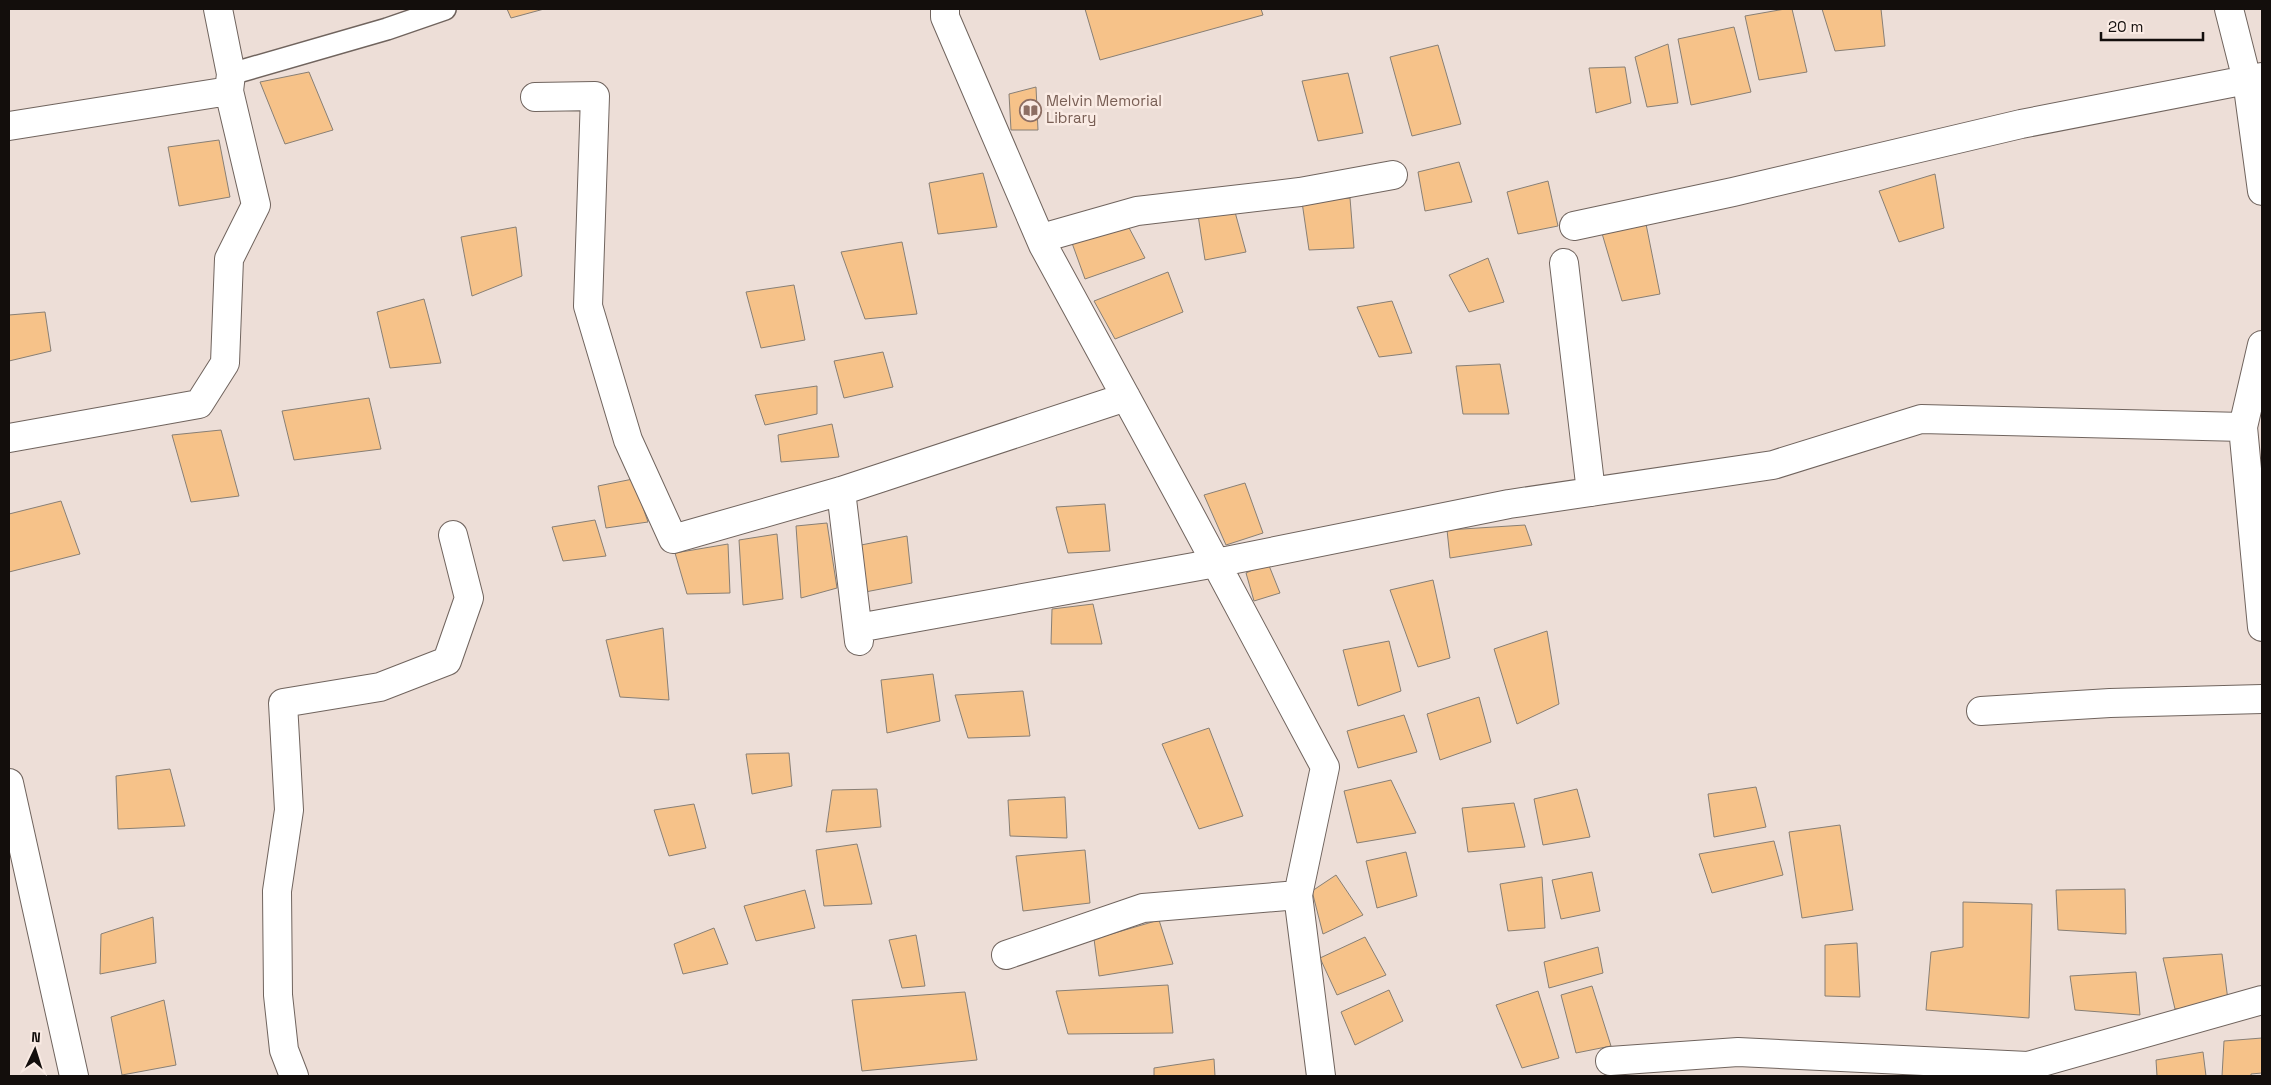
<svg xmlns="http://www.w3.org/2000/svg" width="2271" height="1085" viewBox="0 0 2271 1085" font-family="'Space Grotesk',sans-serif">
<style>
.building{fill:#f6c289;stroke:#887f75}
.lines{fill:none;stroke-linecap:round;stroke-linejoin:round}
.service-casing{stroke:#70645e;stroke-width:24}
.minor-casing{stroke:#70645e;stroke-width:30}
.service{stroke:#fff;stroke-width:21}
.minor{stroke:#fff;stroke-width:28}
.labels{text-anchor:middle;stroke-width:5;stroke-linejoin:round;paint-order:stroke}
.education-label{font-size:15px;fill:#785e54;stroke:#faebe4;text-anchor:start}
</style>
<rect width="100%" height="100%" fill="#edded7"/>
<!-- building -->
<path class="building" d="M507,9H544L511,18Z
M1085,9H1261L1263,15L1100,60Z
M1785,9H1792L1807,72L1759,80L1745,16Z
M1822,9H1881L1885,46L1835,51Z
M1734,27L1751,92L1691,105L1678,39Z
M1668,44L1678,103L1647,107L1635,57Z
M1438,45L1461,124L1412,136L1390,57Z
M1625,67L1631,103L1596,113L1589,68Z
M309,72L333,130L285,144L260,82Z
M1348,73L1363,133L1318,141L1302,81Z
M1036,87L1038,130H1011L1009,94Z
M219,140L230,197L179,206L168,147Z
M1459,162L1472,202L1425,211L1418,172Z
M983,173L997,227L938,234L929,183Z
M1935,174L1944,228L1899,242L1879,191Z
M1548,181L1558,226L1518,234L1507,192Z
M1350,198L1354,248L1309,250L1302,202Z
M1235,212L1246,252L1205,260L1198,215Z
M1127,224L1145,258L1085,279L1072,243Z
M1646,224L1660,294L1622,301L1601,230Z
M516,227L522,276L472,296L461,237Z
M902,242L917,314L865,319L841,252Z
M1488,258L1504,302L1469,312L1449,275Z
M1168,272L1183,312L1115,339L1094,301Z
M794,285L805,340L761,348L746,292Z
M424,299L441,363L390,368L377,312Z
M1392,301L1412,353L1379,357L1357,307Z
M45,312L51,351L9,361V315Z
M883,352L893,387L844,398L834,361Z
M1500,364L1509,414H1463L1456,366Z
M817,386V414L765,425L755,395Z
M369,398L381,449L294,460L282,411Z
M832,424L839,457L781,462L778,435Z
M221,430L239,496L191,502L172,435Z
M633,479L648,522L606,528L598,486Z
M1245,483L1263,533L1226,545L1204,495Z
M61,501L80,554L9,572V514Z
M1105,504L1110,551L1068,553L1056,507Z
M595,520L606,556L563,561L552,527Z
M827,523L837,588L801,598L796,526Z
M1525,525L1532,545L1450,558L1447,530Z
M777,534L783,599L743,605L739,540Z
M907,536L912,583L860,593L856,546Z
M728,544L730,593L687,594L675,553Z
M1268,563L1280,593L1254,601L1246,573Z
M1433,580L1450,658L1418,667L1390,590Z
M1093,604L1102,644H1051L1052,609Z
M663,628L669,700L620,697L606,640Z
M1547,631L1559,704L1517,724L1494,649Z
M1389,641L1401,691L1358,706L1343,650Z
M933,674L940,721L887,733L881,680Z
M1023,691L1030,736L968,738L955,695Z
M1479,697L1491,742L1440,760L1427,714Z
M1404,715L1417,752L1358,768L1347,731Z
M1209,728L1243,816L1199,829L1162,744Z
M789,753L792,786L752,794L746,754Z
M170,769L185,826L118,829L116,776Z
M1391,780L1416,833L1357,843L1344,791Z
M1756,787L1766,827L1714,837L1708,794Z
M877,789L881,827L826,832L832,790Z
M1577,789L1590,837L1543,845L1534,799Z
M1065,797L1067,838L1010,836L1008,800Z
M1514,803L1525,847L1468,852L1462,808Z
M694,804L706,848L669,856L654,810Z
M1840,825L1853,910L1802,918L1789,832Z
M1774,841L1783,875L1712,893L1699,854Z
M857,844L872,904L824,906L816,850Z
M1085,850L1090,903L1023,911L1016,856Z
M1406,852L1417,896L1377,908L1366,861Z
M1592,872L1600,911L1561,919L1552,880Z
M1336,875L1363,915L1323,934L1312,891Z
M1542,877L1545,928L1508,931L1500,884Z
M2125,889L2126,934L2058,930L2056,890Z
M805,890L815,928L756,941L744,906Z
M1963,902L2032,904L2029,1018L1926,1010L1931,952L1963,947Z
M153,917L156,963L100,974L101,934Z
M1159,920L1173,964L1099,976L1094,939Z
M714,928L728,964L683,974L674,944Z
M916,935L925,986L902,988L889,940Z
M1365,937L1386,975L1337,995L1320,958Z
M1857,943L1860,997L1825,996V945Z
M1598,947L1603,973L1549,988L1544,962Z
M2222,954L2229,1008L2175,1009L2163,958Z
M2136,972L2140,1015L2075,1010L2070,976Z
M1168,985L1173,1033L1068,1034L1056,991Z
M1592,986L1611,1046L1576,1053L1561,995Z
M1389,990L1403,1021L1355,1045L1341,1012Z
M1538,991L1559,1058L1522,1068L1496,1005Z
M965,992L977,1060L862,1071L852,1000Z
M164,1000L176,1065L122,1075L111,1017Z
M2262,1038V1073L2251,1074V1076H2222L2224,1041Z
M2203,1052L2206,1076H2157L2156,1060Z
M1214,1059L1215,1076H1154V1068Z"/>
<g class="lines">
<defs>
<path id="service" d="M231,74L387,29L445,9"/>
<path id="minor" d="M945,9V17L1043,245L1188,511L1325,767L1298,895L1321,1076
M2229,9L2247,80L2262,191
M535,97L595,96L588,306L628,440L673,539L841,491L1126,397
M9,126L229,91
M1574,226L1733,192L2021,124L2262,77
M1042,238L1137,211L1300,192L1393,175
M1564,263L1591,492
M2262,345L2243,427L2262,627
M9,438L199,404L225,363L229,259L256,205L229,91L231,74L218,9
M841,491L859,641
M858,628L1216,563L1509,504L1773,465L1921,419L2243,427
M1981,711L2110,703L2262,699
M9,783L74,1076
M1006,955L1143,908L1298,895
M1610,1061L1738,1052L2028,1066L2262,1000
M294,1076L284,1050L278,995L277,891L289,810L283,703L380,687L447,661L469,598L453,535"/>
</defs>
<!-- service casing -->
<use href="#service" class="service-casing"/>
<!-- minor casing -->
<use href="#minor" class="minor-casing"/>
<!-- service -->
<use href="#service" class="service"/>
<!-- minor -->
<use href="#minor" class="minor"/>
</g>
<!-- icons -->
<defs>
<symbol id="library-ring" viewBox="-11 -11 22 22"><circle r="9.5" fill="#faebe4" stroke="#8d6e63" stroke-width="1.5"/><path d="M-6-4Q-3-5.5-.7-3.5V5Q-3 3-6 4ZM6-4Q3-5.5 .7-3.5V5Q3 3 6 4Z" fill="#8d6e63"/></symbol>
</defs>
<g fill-rule="evenodd">
<use href="#library-ring" x="1018" y="98" width="25" height="25"/>
</g>
<g class="labels">
<!-- education labels -->
<g class="education-label">
<text x="1046" y="106">Melvin Memorial<tspan x="1046" dy="17">Library</tspan></text>
</g>
</g>
<!-- border -->
<rect width="2271" height="1085" fill="none" stroke="#130e0c" stroke-width="20"/>
<!-- north arrow -->
<g transform="translate(35 1050) rotate(4)" stroke="#faebe4" stroke-width="4" paint-order="stroke">
<path d="M0-4L9 19L0 12L-9 19Z" fill="#130e0c"/>
<text y="-8" font-size="14" font-weight="bold" text-anchor="middle" fill="#130e0c">N</text>
</g>
<!-- scale -->
<path d="M2101 32v8h102v-8" fill="none" stroke="#130e0c" stroke-width="2.5"/>
<text x="2108" y="32" font-size="15" fill="#130e0c" stroke="#faebe4" stroke-width="4" paint-order="stroke">20 m</text>
</svg>
